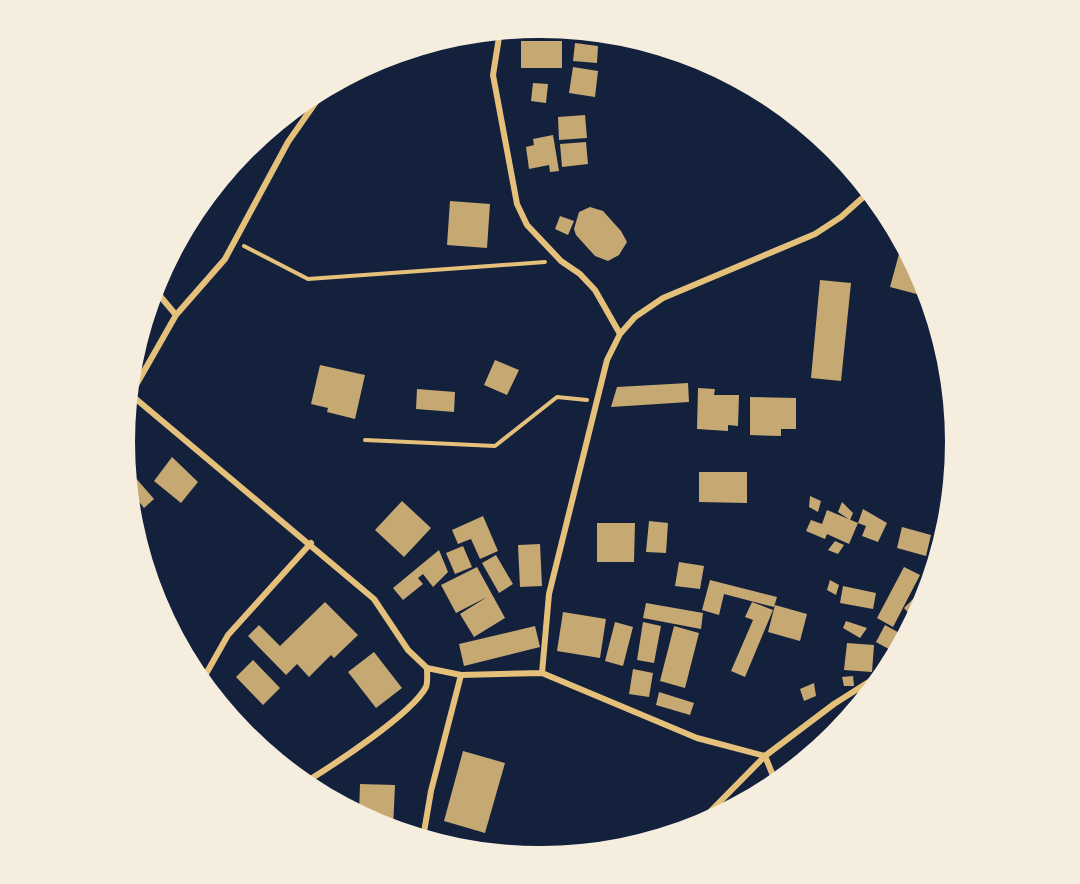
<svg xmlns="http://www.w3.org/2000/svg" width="1080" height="884" viewBox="0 0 1080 884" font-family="Poppins,sans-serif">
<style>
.building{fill:#c6a872}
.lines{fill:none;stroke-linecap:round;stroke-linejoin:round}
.path{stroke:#e5c07b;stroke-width:4}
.minor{stroke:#e5c07b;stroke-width:6}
</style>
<rect width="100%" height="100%" fill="#14213d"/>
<!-- building -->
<path class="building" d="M521,41H562V68H521Z
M575,43L598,46L597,63L573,61Z
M421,47L415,57L404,52L417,48Z
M573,67L598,71L595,97L569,93Z
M533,83L548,84L546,103L531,101Z
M585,115L587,138L559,140L558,117Z
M553,135L559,171L550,172L549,165L529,169L526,147L534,145L533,139Z
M586,142L588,164L562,167L560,144Z
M450,201L490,204L487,248L447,245Z
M590,207L603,211L621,231L627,242L619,255L608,261L595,256L576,235L574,229L579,212Z
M560,216L574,221L568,235L555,229Z
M899,254L909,257L928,297L890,287Z
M820,280L851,283L841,381L811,378Z
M495,360L519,370L507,395L484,385Z
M320,365L365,375L355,419L327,412L328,408L311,404Z
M688,383L689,402L611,407L617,387Z
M698,388L715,389L714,395H739L738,426L728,425V431L697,429Z
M417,389L455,392L454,412L416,409Z
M750,397L796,398V429H781V436L750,435Z
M172,457L198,482L181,503L154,481Z
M699,472H747V503L699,502Z
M134,476L154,499L144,508L130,490L129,480Z
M810,496L821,501L818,512L809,507Z
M402,501L431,528L404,557L375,530Z
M842,502L853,513L850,520L838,512Z
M863,509L887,523L878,542L862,536L866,526L858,523Z
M827,510L858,523L849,544L827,534L825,539L806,531L811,520L822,524Z
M483,516L498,551L480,559L471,539L458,544L452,530Z
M649,521L668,523L666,553L646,552Z
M597,523H635L634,562H597Z
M902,527L931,535L926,556L897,548Z
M945,527H946L940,545L935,542Z
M835,541L844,545L838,554L828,550Z
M540,544L542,586L520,587L518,545Z
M463,546L472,567L455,574L446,553Z
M439,550L448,572L433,587L423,574L418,578L423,584L403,600L393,588Z
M496,555L513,584L499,593L482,563Z
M679,562L704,566L700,589L675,586Z
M477,567L505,618L474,637L460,614L487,597L456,613L441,585Z
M904,567L920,575L893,627L877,618Z
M710,580L777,597L774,607L724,594L719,615L702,610Z
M830,580L839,585L836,595L827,590Z
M929,583L923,601L914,619L904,608Z
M843,586L876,593L873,609L840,603Z
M325,602L358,635L334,658L331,655L309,677L297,664L286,675L248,636L259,625L280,646Z
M752,602L773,610L745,677L731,671L753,620L745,617Z
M646,603L703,613L701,629L643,618Z
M775,605L807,614L800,641L768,632Z
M563,612L606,619L600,658L557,651Z
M846,621L867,628L860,638L843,628Z
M615,622L633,627L623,666L605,661Z
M643,622L661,626L654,663L637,660Z
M885,625L905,636L896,653L876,642Z
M535,626L540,647L464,666L459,644Z
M674,626L699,633L685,688L660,681Z
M847,643L874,645L872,672L844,670Z
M374,652L402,688L376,708L348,672Z
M253,660L280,688L263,705L236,677Z
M633,669L653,673L649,697L629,694Z
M853,676L854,686H844L842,677Z
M814,683L816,696L804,701L800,689Z
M659,692L694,703L690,715L656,705Z
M463,751L505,763L485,833L444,821Z
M360,784L395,785L393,829L359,813Z"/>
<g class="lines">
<!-- path -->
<path class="path" d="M244,246L308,279L545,262
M365,440L495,446L557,397L587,400"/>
<!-- minor -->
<path class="minor" d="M500,31L493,75L517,204L527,225L561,261L580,274L595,290L620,334
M155,290L176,315
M130,394L374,599L408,650L427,668L461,675L542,673L697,738L765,756L776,783
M131,394L176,315L225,259L288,142L325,89
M542,673L549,594L607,360L620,334L635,317L663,298L815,234L841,217L869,192
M202,681L228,635L311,543
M304,783C332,766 412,714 426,687C428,682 427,674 427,668
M695,827L765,756L834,704L886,671
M423,838L431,791L461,675"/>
</g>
<!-- crop -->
<path d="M0 0H1080V884H0ZM539 38H541A404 404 0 0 1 945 442V442A404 404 0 0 1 541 846H539A404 404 0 0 1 135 442V442A404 404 0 0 1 539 38Z" fill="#f5edde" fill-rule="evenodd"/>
</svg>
